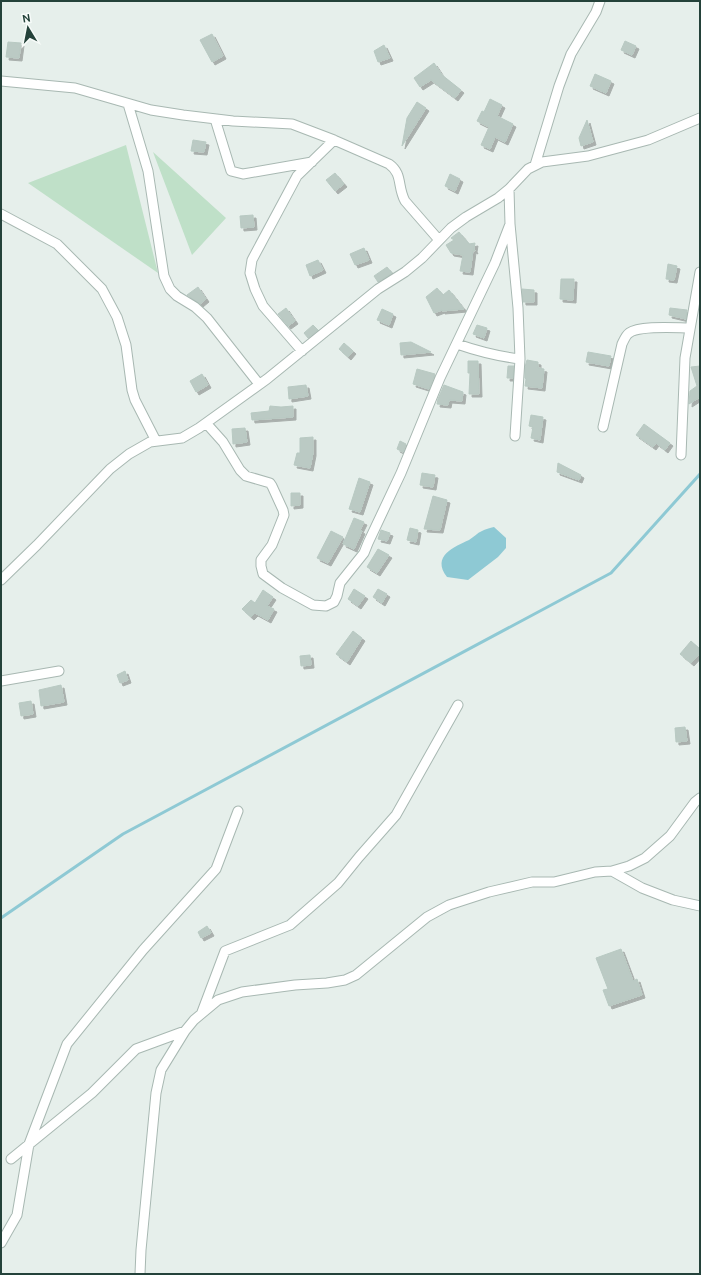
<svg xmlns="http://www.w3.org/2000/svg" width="701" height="1275" viewBox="0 0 701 1275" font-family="Ubuntu,sans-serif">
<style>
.green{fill:#bfe0c8}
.water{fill:#8ec9d4}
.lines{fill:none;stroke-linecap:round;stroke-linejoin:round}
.stream{stroke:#8ec9d4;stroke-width:3}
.building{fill:#bbcac4;stroke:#b8c9c2;filter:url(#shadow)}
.street-casing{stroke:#a8b8b2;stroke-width:11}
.street{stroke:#fff;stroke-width:9}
</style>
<defs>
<filter id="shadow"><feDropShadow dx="3" dy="3" stdDeviation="0" flood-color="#0004"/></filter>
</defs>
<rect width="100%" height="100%" fill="#e6efeb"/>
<!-- green -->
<path class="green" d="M126,145L158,273L28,183Z
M153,152L226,218L192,255Z"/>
<!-- water -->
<path class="water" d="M494,527L506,538V548L498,557L468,580L447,577C431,556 454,547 469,540C474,537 477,533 482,531C485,529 490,528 494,527Z"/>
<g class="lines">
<!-- stream -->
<path class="stream" d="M1,918L123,834L611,573L700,474"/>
</g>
<!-- building -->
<path class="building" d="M212,34L223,56L212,62L200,40Z
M625,41L636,46L632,55L621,50Z
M8,42L21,43L19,58L6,57Z
M384,45L390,58L378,62L374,51Z
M434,63L442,75L461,90L455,98L431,80L420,87L414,78Z
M595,74L611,81L606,93L590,86Z
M490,99L502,105L497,116L513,124L505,142L495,137L490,149L481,145L489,127L477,121L482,111L484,112Z
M417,102L426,108L402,146L407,118Z
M587,120L593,142L581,146L579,138Z
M193,140L206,142L204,152L191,151Z
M335,173L344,184L335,191L326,180Z
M450,174L460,179L455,191L445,186Z
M253,215L254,227L241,228L240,216Z
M459,232L469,244L475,243L474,249L475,251L473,250L470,272L460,271L463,255L451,253L446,245L454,240L451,238Z
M364,248L369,260L355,265L350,254Z
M318,260L323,270L310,276L306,265Z
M668,264L677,266L674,280L666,279Z
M387,267L392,273L378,282L374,276Z
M561,279H574L573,300L560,299Z
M198,287L206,299L200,304L187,295Z
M437,288L443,295L449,290L464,309L442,311V310L434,313L426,297Z
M522,289L534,290V302H523Z
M286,308L295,321L288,326L278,314Z
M670,308L687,310L686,319L669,315Z
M382,309L393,314L389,325L377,320Z
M313,325L318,330L308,338L304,333Z
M477,325L487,328L484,338L473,334Z
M411,342L431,352L401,355L400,343Z
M344,343L353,351L348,357L339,349Z
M588,352L611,356L609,366L586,362Z
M527,360L538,362V368L544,369L542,388L525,386L526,379L525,378V367Z
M468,361H478L479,394H469L470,373H468Z
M508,366H514L513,378H507Z
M700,366V397L689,404L690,391L697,386L691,367Z
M417,369L435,374L429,389L413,384Z
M202,374L208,385L196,392L190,381Z
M306,385L308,396L289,399L288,387Z
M444,385L463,392L462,401L449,400L448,405L437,404L438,399Z
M270,406L281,407L293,406V417L252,420L251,413L269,411Z
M531,415L543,417L540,440L531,438L533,427L529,426Z
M644,424L670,443L665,450L656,443L653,447L636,435Z
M245,428L247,442L233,444L232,429Z
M313,437V453L310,468L294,465L297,453H300V438Z
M400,441L406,444L403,452L397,449Z
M558,463L581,475L579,480L557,472Z
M422,473L435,475L433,487L420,485Z
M359,478L370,482L360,512L349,509Z
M291,493H300V505L291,506Z
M433,496L447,500L440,530L424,529Z
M354,518L364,522L360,530L362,531L354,549L343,544Z
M410,528L418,530L416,542L407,540Z
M381,530L390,533L387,541L378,539Z
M331,531L343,537L328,563L317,558Z
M378,549L389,555L377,573L367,567Z
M354,589L365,596L358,606L348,599Z
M378,589L387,594L382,603L373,597Z
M263,590L273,597L267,606L274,609L268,620L255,613L251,617L242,609L251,600L255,603Z
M353,631L362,638L347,662L336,654Z
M691,641L700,649V653L691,663L680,654Z
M310,655L311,665L301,666L300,656Z
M125,671L128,680L120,683L117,675Z
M61,685L64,702L41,706L39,690Z
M31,701L33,714L21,716L19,703Z
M685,727L687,741L676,742L675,728Z
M207,926L211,933L201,938L198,932Z
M621,949L633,981L637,979L642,995L609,1006L603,990L608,989L596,958Z"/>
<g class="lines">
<defs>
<path id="street" d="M1,81L75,88L151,110L183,115L233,121L292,124L334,140L389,164C403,174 397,186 405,201L439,240
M128,104L148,171L164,276L170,289L177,296L195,307L207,318L259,384
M215,119L231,171L243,174L312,162
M535,165L559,86L571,54L596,12L600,1
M509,189L510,224L518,308L520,359L515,436
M1,214L57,244L102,289L117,317L126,345L132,390L135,400L156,441
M457,344C480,352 496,356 520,359
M302,351L263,306L255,289L250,273L252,260L297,176L334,140
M206,423L223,442L240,470L246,476L270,483L272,486L283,510L284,515L272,545L261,560V566L263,574L282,588L313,605L326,606L334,602L337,596L340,583L364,553L368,543L401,473L440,378L495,263L510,224
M603,427L622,344C624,340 626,335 629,333C640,325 676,328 690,328
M681,455L685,358L700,272
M1,580L37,545L110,469L129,454L150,442L182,438L199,428L267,379L378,289L405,272L422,258L451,228L466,217L498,198L509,189L528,169L542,162L588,156L648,140L700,118
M1,681L59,671
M612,871L642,888L673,900L700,906
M202,1012L225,951L290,925L338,883L359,857L396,815L458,705
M11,1159L92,1093L136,1049L185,1031
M1,1243L17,1215L29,1144L67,1044L143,950L216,869L238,811
M140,1274L141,1250L156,1093L161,1070L185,1031L194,1020L218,1000L242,992L295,985L327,983L345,980L356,975L427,917L449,905L489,892L532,882H554L595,872L612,871L629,866L645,858L670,836L695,802L700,798"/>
</defs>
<!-- street casing -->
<use href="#street" class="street-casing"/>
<!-- street -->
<use href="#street" class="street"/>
</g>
<!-- border -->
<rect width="701" height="1275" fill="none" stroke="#24423a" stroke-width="4"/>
<!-- north arrow -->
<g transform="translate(28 28) rotate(350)" stroke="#f7fbf9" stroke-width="3" paint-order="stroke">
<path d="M0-3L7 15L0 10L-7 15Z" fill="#24423a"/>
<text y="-6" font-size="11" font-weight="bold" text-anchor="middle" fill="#24423a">N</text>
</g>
</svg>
